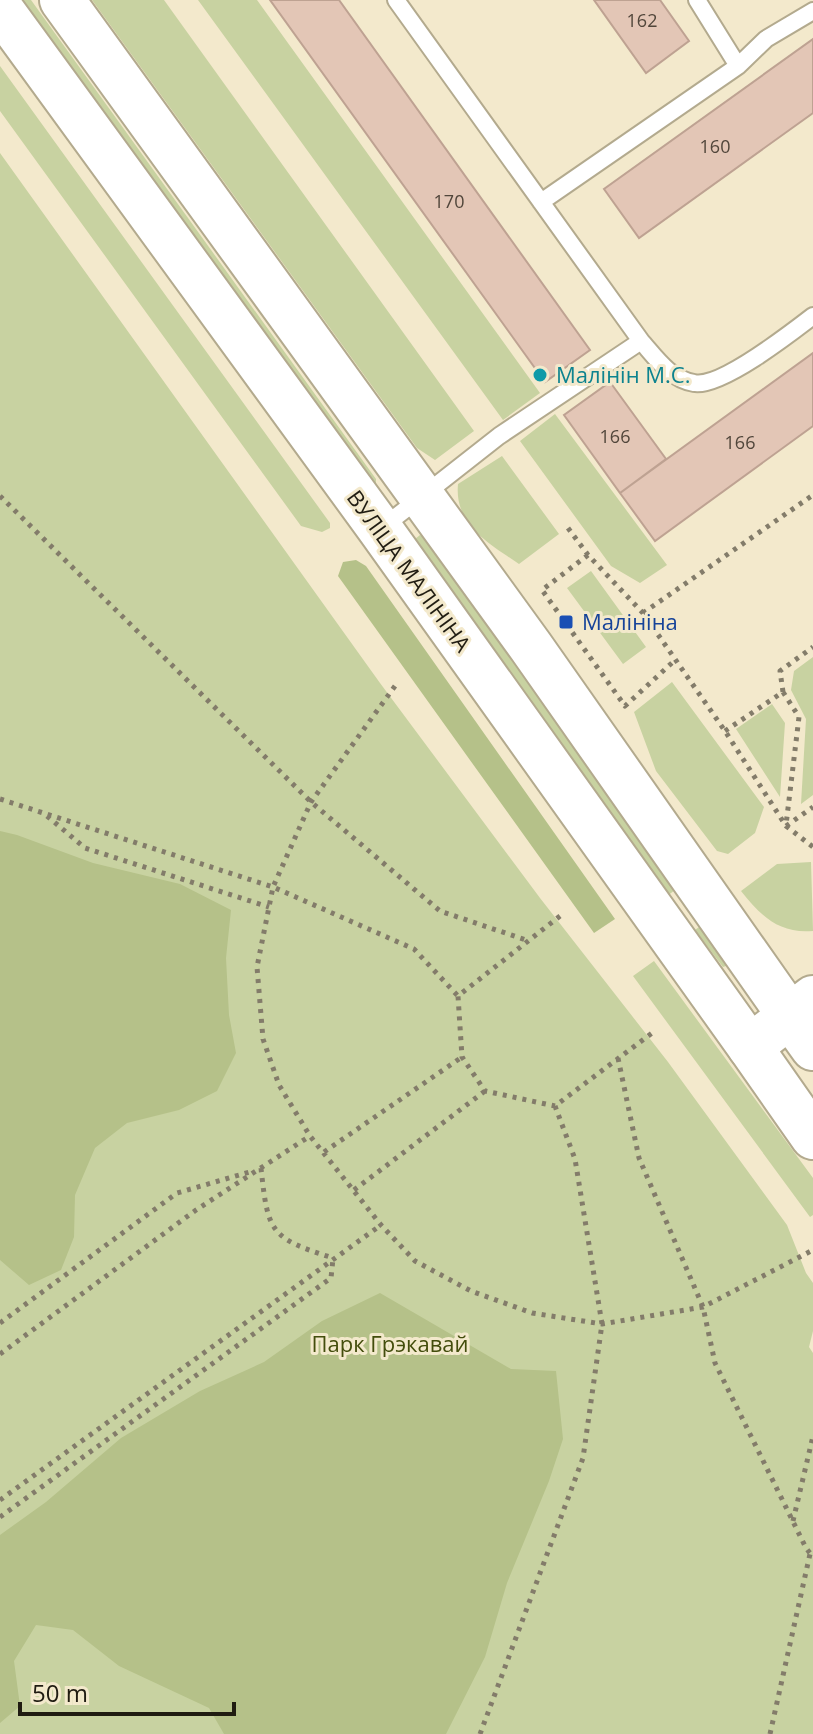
<svg xmlns="http://www.w3.org/2000/svg" width="813" height="1734" viewBox="0 0 813 1734" font-family="'Open Sans',sans-serif">
<style>
.green{fill:#c8d2a1}
.forest{fill:#b5c189}
.building{fill:#e3c6b6;stroke:#bea292;stroke-width:2}
.lines{fill:none;stroke-linecap:round;stroke-linejoin:round}
.service-casing{stroke:#b3aa8e;stroke-width:20}
.secondary-casing{stroke:#b3aa8e;stroke-width:48}
.primary-casing{stroke:#b3aa8e;stroke-width:48}
.path{stroke:#837c6a;stroke-width:5;stroke-dasharray:4 6;stroke-linecap:butt}
.service{stroke:#fff;stroke-width:16}
.secondary{stroke:#fff;stroke-width:44}
.primary{stroke:#fff;stroke-width:44}
.culture-dot{fill:#0f9aa8;stroke:#f3e9cc;stroke-width:3}
.transit-dot{fill:#1a4fb4;stroke:#f3e9cc;stroke-width:3}
.labels{text-anchor:middle;stroke-width:6;stroke-linejoin:round;paint-order:stroke}
.number-label{font-size:18px;fill:#51463b}
.culture-label{font-size:22px;fill:#0d838f;stroke:#f3e9cc;text-anchor:start}
.street-label{font-size:22px;fill:#201c12;stroke:#f3e9cc}
.transit-label{font-size:22px;fill:#164399;stroke:#f3e9cc;text-anchor:start}
.park-label{font-size:22px;fill:#434d0c;stroke:#f3e9cc}
</style>
<rect width="100%" height="100%" fill="#f3e9cc"/>
<!-- green -->
<path class="green" d="M13,0H31L376,479V485L370,490Z
M92,0H164L474,431L435,460L417,448Z
M198,0H257L540,393L503,420Z
M0,66L330,523V528L322,532L301,526L0,111Z
M0,153L380,683L540,898L668,1062L787,1225L806,1273L813,1283V1331L809,1347L813,1353V1734H0Z
M555,414L667,565L640,583L611,566L520,441Z
M502,456L559,534L519,564C490,544 454,525 458,484Z
M420,535L429,540L683,884L667,896L413,548L415,539Z
M591,571L646,647L623,664L567,588Z
M813,657V795L801,804L806,719L791,690L794,671Z
M672,682L764,807L755,833L728,854L717,851L656,771L634,712Z
M772,704L785,723L780,797L736,729Z
M811,862L813,931C779,934 761,916 741,891L777,864Z
M709,920L729,965L723,967L695,930Z
M654,961L813,1178V1215L810,1217L633,976Z"/>
<!-- forest -->
<path class="forest" d="M356,560L366,566L615,919L594,933L338,576L343,562Z
M0,831L17,835L93,863L180,884L231,910L226,958L229,1015L236,1053L217,1091L179,1110L127,1123L95,1148L75,1195L74,1237L61,1270L29,1285L0,1260Z
M380,1293L511,1369L556,1371L563,1439L549,1481L507,1583L485,1657L446,1734H224L209,1708L119,1666L73,1630L36,1625L14,1661L20,1706L0,1723V1535L46,1502L121,1438L200,1391L264,1362L322,1321Z"/>
<!-- building -->
<path class="building" d="M270,0H339L590,350L545,382Z
M594,0H660L689,41L646,73Z
M813,39V113L639,238L604,189Z
M813,353V426L655,541L620,493Z
M610,382L666,459L620,493L564,415Z"/>
<g class="lines">
<defs>
<path id="service" d="M396,0L641,341
M697,0L738,66
M541,202L738,66L766,39L813,11
M383,527L499,436L641,341C656,358 670,379 694,383C720,388 791,333 813,316"/>
<path id="secondary" d="M62,0L531,647L790,1016
M0,8L380,529L750,1047"/>
<path id="primary" d="M813,998L750,1047L813,1137
M790,1016L813,1048"/>
</defs>
<!-- service casing -->
<use href="#service" class="service-casing"/>
<!-- secondary casing -->
<use href="#secondary" class="secondary-casing"/>
<!-- primary casing -->
<use href="#primary" class="primary-casing"/>
<!-- path -->
<path class="path" d="M0,496L311,802L440,911L529,941
M568,528L588,555L643,613L725,731L786,826L813,847
M588,555L542,590L625,706L674,661
M643,613L813,495
M395,686L311,802L273,887L257,967L263,1039L279,1085L310,1136L381,1225L415,1261L471,1291L532,1313L602,1324L703,1307L813,1250
M783,692L799,717L786,825
M725,731L783,692L780,671L813,647
M0,799L273,887L414,949L458,996
M47,816L85,848L269,907
M786,826L813,807
M560,916L458,996L462,1057L485,1091L555,1106L652,1033
M618,1058L639,1158L703,1307L715,1363L806,1548L813,1557
M324,1152L462,1057
M261,1168C268,1233 270,1238 333,1258
M354,1190L485,1091
M0,1323L177,1193L253,1171
M0,1354L196,1210L310,1136
M0,1500L381,1225
M0,1517L331,1278L333,1259
M793,1521L813,1436
M480,1734L583,1458L602,1324L575,1159L555,1106
M770,1734L810,1554"/>
<!-- service -->
<use href="#service" class="service"/>
<!-- secondary -->
<use href="#secondary" class="secondary"/>
<!-- primary -->
<use href="#primary" class="primary"/>
</g>
<!-- markers -->
<circle class="culture-dot" cx="540" cy="375" r="8"/>
<rect class="transit-dot" x="558" y="614" width="16" height="16" rx="4"/>
<g class="labels">
<!-- number labels -->
<g class="number-label">
<text x="642" y="27">162</text>
<text x="715" y="153">160</text>
<text x="449" y="208">170</text>
<text x="615" y="443">166</text>
<text x="740" y="449">166</text>
</g>
<!-- culture labels -->
<g class="culture-label">
<text x="556" y="383">Малінін М.С.</text>
</g>
<!-- street labels -->
<g class="street-label">
<text transform="translate(409 571) rotate(54)" y="8">ВУЛІЦА МАЛІНІНА</text>
</g>
<!-- transit labels -->
<g class="transit-label">
<text x="582" y="630">Малініна</text>
</g>
<!-- park labels -->
<g class="park-label">
<text x="390" y="1352">Парк Грэкавай</text>
</g>
</g>
<!-- scale -->
<path d="M20 1702v12h214v-12" fill="none" stroke="#201c12" stroke-width="4"/>
<text x="32" y="1702" font-size="24" fill="#201c12" stroke="#f3e9cc" stroke-width="6" paint-order="stroke">50 m</text>
</svg>
